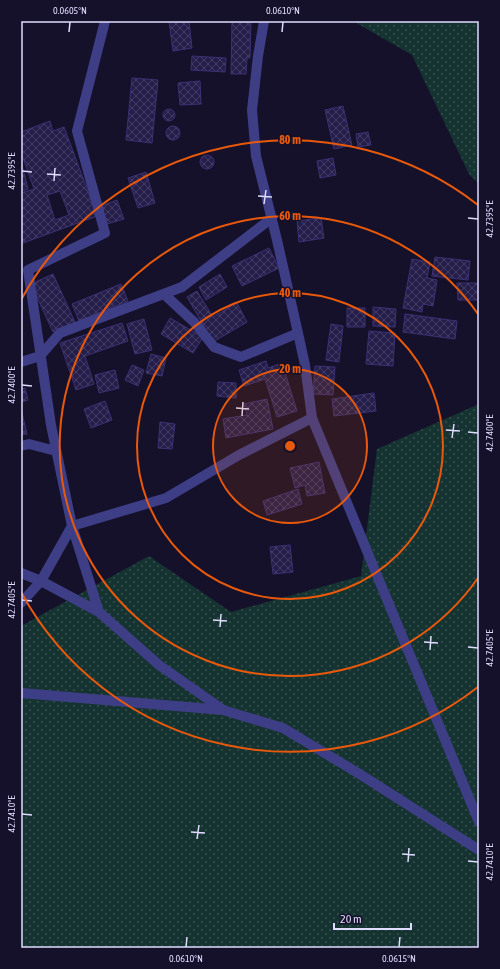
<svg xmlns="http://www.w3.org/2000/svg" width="500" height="969" viewBox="0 0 500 969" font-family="'Asap Condensed',sans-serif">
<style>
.grass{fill:url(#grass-dots)}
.building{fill:url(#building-cross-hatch);stroke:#3c3175;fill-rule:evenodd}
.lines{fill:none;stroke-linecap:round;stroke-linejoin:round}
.street{stroke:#3e3e87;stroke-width:10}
.ticks{fill:none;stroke:#dedbfe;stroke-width:1.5}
.ring{fill:none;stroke:#e8590c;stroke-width:2}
.centre{fill:#e8590c;stroke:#15112a;stroke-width:2}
.ring-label{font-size:12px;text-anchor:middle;font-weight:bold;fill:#e8590c;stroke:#15112a;stroke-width:3;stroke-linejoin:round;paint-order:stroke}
.neatline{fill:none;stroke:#dedbfe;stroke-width:1.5}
.ticks-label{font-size:10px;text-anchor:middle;fill:#dedbfe}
</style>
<defs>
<pattern id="grass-dots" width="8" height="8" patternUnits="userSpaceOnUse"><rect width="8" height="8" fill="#153331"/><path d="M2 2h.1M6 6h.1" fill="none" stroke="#375050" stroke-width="1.8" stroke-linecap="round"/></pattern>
<pattern id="building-cross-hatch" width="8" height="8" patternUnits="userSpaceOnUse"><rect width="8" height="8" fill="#251e4a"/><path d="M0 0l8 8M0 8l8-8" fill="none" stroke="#443e65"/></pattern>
</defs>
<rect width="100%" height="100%" fill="#15112a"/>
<!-- grass -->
<path class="grass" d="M353,21H479V184L469,174L412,55Z
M479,404V948H21V626L149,556L231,612L361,576L377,449Z"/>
<!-- building -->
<path class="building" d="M169,21H189L192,48L173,51Z
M232,21H251L250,58H247L246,74H231Z
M192,56L226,58L225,72L191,70Z
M132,78L158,80L152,143L126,140Z
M200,81L201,104L180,105L178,83Z
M343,106L352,145L334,149L325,110Z
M163 115a6 6 0 1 1 12 0a6 6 0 1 1-12 0Z
M50,121L53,131L64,127L97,216L23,243L21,236V193L34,189L21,152V132ZM60,191L69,215L55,220L47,195Z
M166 133a7 7 0 1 1 14 0a7 7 0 1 1-14 0Z
M368,132L371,145L358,147L356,134Z
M200 162a7 7 0 1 1 14 0a7 7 0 1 1-14 0Z
M333,158L336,175L320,178L317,161Z
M21,161L28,189L21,191Z
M146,172L155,203L138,208L128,178Z
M117,200L124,219L107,224L101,206Z
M321,218L324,238L299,242L297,221Z
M269,248L279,268L242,286L232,266Z
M435,257L470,261L468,280L432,276Z
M412,259L430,262L427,278L437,280L433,306L423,304L422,312L403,308Z
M53,274L75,322L53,332L31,284Z
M220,274L227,287L206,300L199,287Z
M457,283H479V300H458Z
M121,284L128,301L79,321L72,304Z
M197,291L213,317L237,303L247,322L213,342L187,297Z
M373,307L396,309L395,327L373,326Z
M347,308H365V327H347Z
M405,314L457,321L455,339L403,332Z
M170,318L203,337L193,353L161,334Z
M144,319L152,350L135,354L127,324Z
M122,323L128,341L85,356L94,384L76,390L60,343Z
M331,324L343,326L339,362L326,360Z
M369,331L395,333L393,366L366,364Z
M151,354L166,358L162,376L146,373Z
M266,361L268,368L282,363L297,411L277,417L265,379L244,386L239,370Z
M132,365L144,370L138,386L125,380Z
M315,366L335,367L333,395L313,394Z
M115,370L119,388L99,393L95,375Z
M218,382L236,383V398L217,396Z
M25,388L28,400L21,402V389Z
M374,393L376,411L334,416L332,399Z
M267,399L273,429L226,438L223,419L247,415L244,404Z
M105,401L112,420L91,428L84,409Z
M21,409L27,434L21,435Z
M160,422L175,424L172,449L158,448Z
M319,462L325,493L307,496L305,485L295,488L290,468Z
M298,489L302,504L267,515L263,501Z
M290,545L293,572L273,574L270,547Z"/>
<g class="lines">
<!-- street -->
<path class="street" d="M264,21L258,56L252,110L256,156L277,240L298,333L305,365L312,418L479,822
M164,294L194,322L214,347L241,357L298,333
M21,362L40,356L60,333L182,287L272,218
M21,446L29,444L56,451
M21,573L41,581L99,612L159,665L222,709
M21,603L41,581L72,526L166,498L239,455L312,418
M99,612L72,526L51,425L28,270L105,233L77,131L105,21
M21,693L223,710L283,728L358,773L479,850"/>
</g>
<!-- ticks -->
<path class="ticks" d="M69,32L70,22M282,32L283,22M22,171L32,172M47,174L61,175M54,181L55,168M258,196L272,197M264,204L266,190M468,218L478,219M22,385L32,386M236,408L249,409M242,416L243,402M446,430L460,431M468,432L478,433M452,438L454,424M22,600L32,601M213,620L227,621M220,627L221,614M424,642L438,643M468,647L478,648M430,650L431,636M22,814L32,815M191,832L205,833M197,839L199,825M402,854L415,855M468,861L478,862M408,862L409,848M186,947L187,937M399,947L400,937"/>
<!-- distance rings -->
<circle cx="290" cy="446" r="77" fill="#e8590c" fill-opacity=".12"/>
<g class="ring">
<circle cx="290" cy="446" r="77"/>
<circle cx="290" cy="446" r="153"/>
<path d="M478 578A230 230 0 1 1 478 314"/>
<path d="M478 687A306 306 0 0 1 21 592M21 300A306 306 0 0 1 478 205"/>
</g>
<circle cx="290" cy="446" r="6" class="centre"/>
<g class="ring-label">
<text x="290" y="144">80 m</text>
<text x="290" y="220">60 m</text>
<text x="290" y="297">40 m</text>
<text x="290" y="373">20 m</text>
</g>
<!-- border -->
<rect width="500" height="969" fill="none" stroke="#15112a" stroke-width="44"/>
<!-- scale -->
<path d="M334 923v6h77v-6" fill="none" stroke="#dedbfe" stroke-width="2"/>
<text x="340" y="923" font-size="12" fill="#dedbfe" stroke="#15112a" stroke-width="3" paint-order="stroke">20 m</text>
<rect x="22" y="22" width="456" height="925" class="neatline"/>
<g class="ticks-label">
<text x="70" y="14">0.0605°N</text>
<text x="283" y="14">0.0610°N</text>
<text transform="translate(11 171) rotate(-90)" y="4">42.7395°E</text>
<text transform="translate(489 219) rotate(-90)" y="4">42.7395°E</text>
<text transform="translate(11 385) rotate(-90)" y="4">42.7400°E</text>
<text transform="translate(489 433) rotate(-90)" y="4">42.7400°E</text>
<text transform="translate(11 600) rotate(-90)" y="4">42.7405°E</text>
<text transform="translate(489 648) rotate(-90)" y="4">42.7405°E</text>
<text transform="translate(11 814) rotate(-90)" y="4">42.7410°E</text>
<text transform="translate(489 862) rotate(-90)" y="4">42.7410°E</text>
<text x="186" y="962">0.0610°N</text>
<text x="399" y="962">0.0615°N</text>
</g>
</svg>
